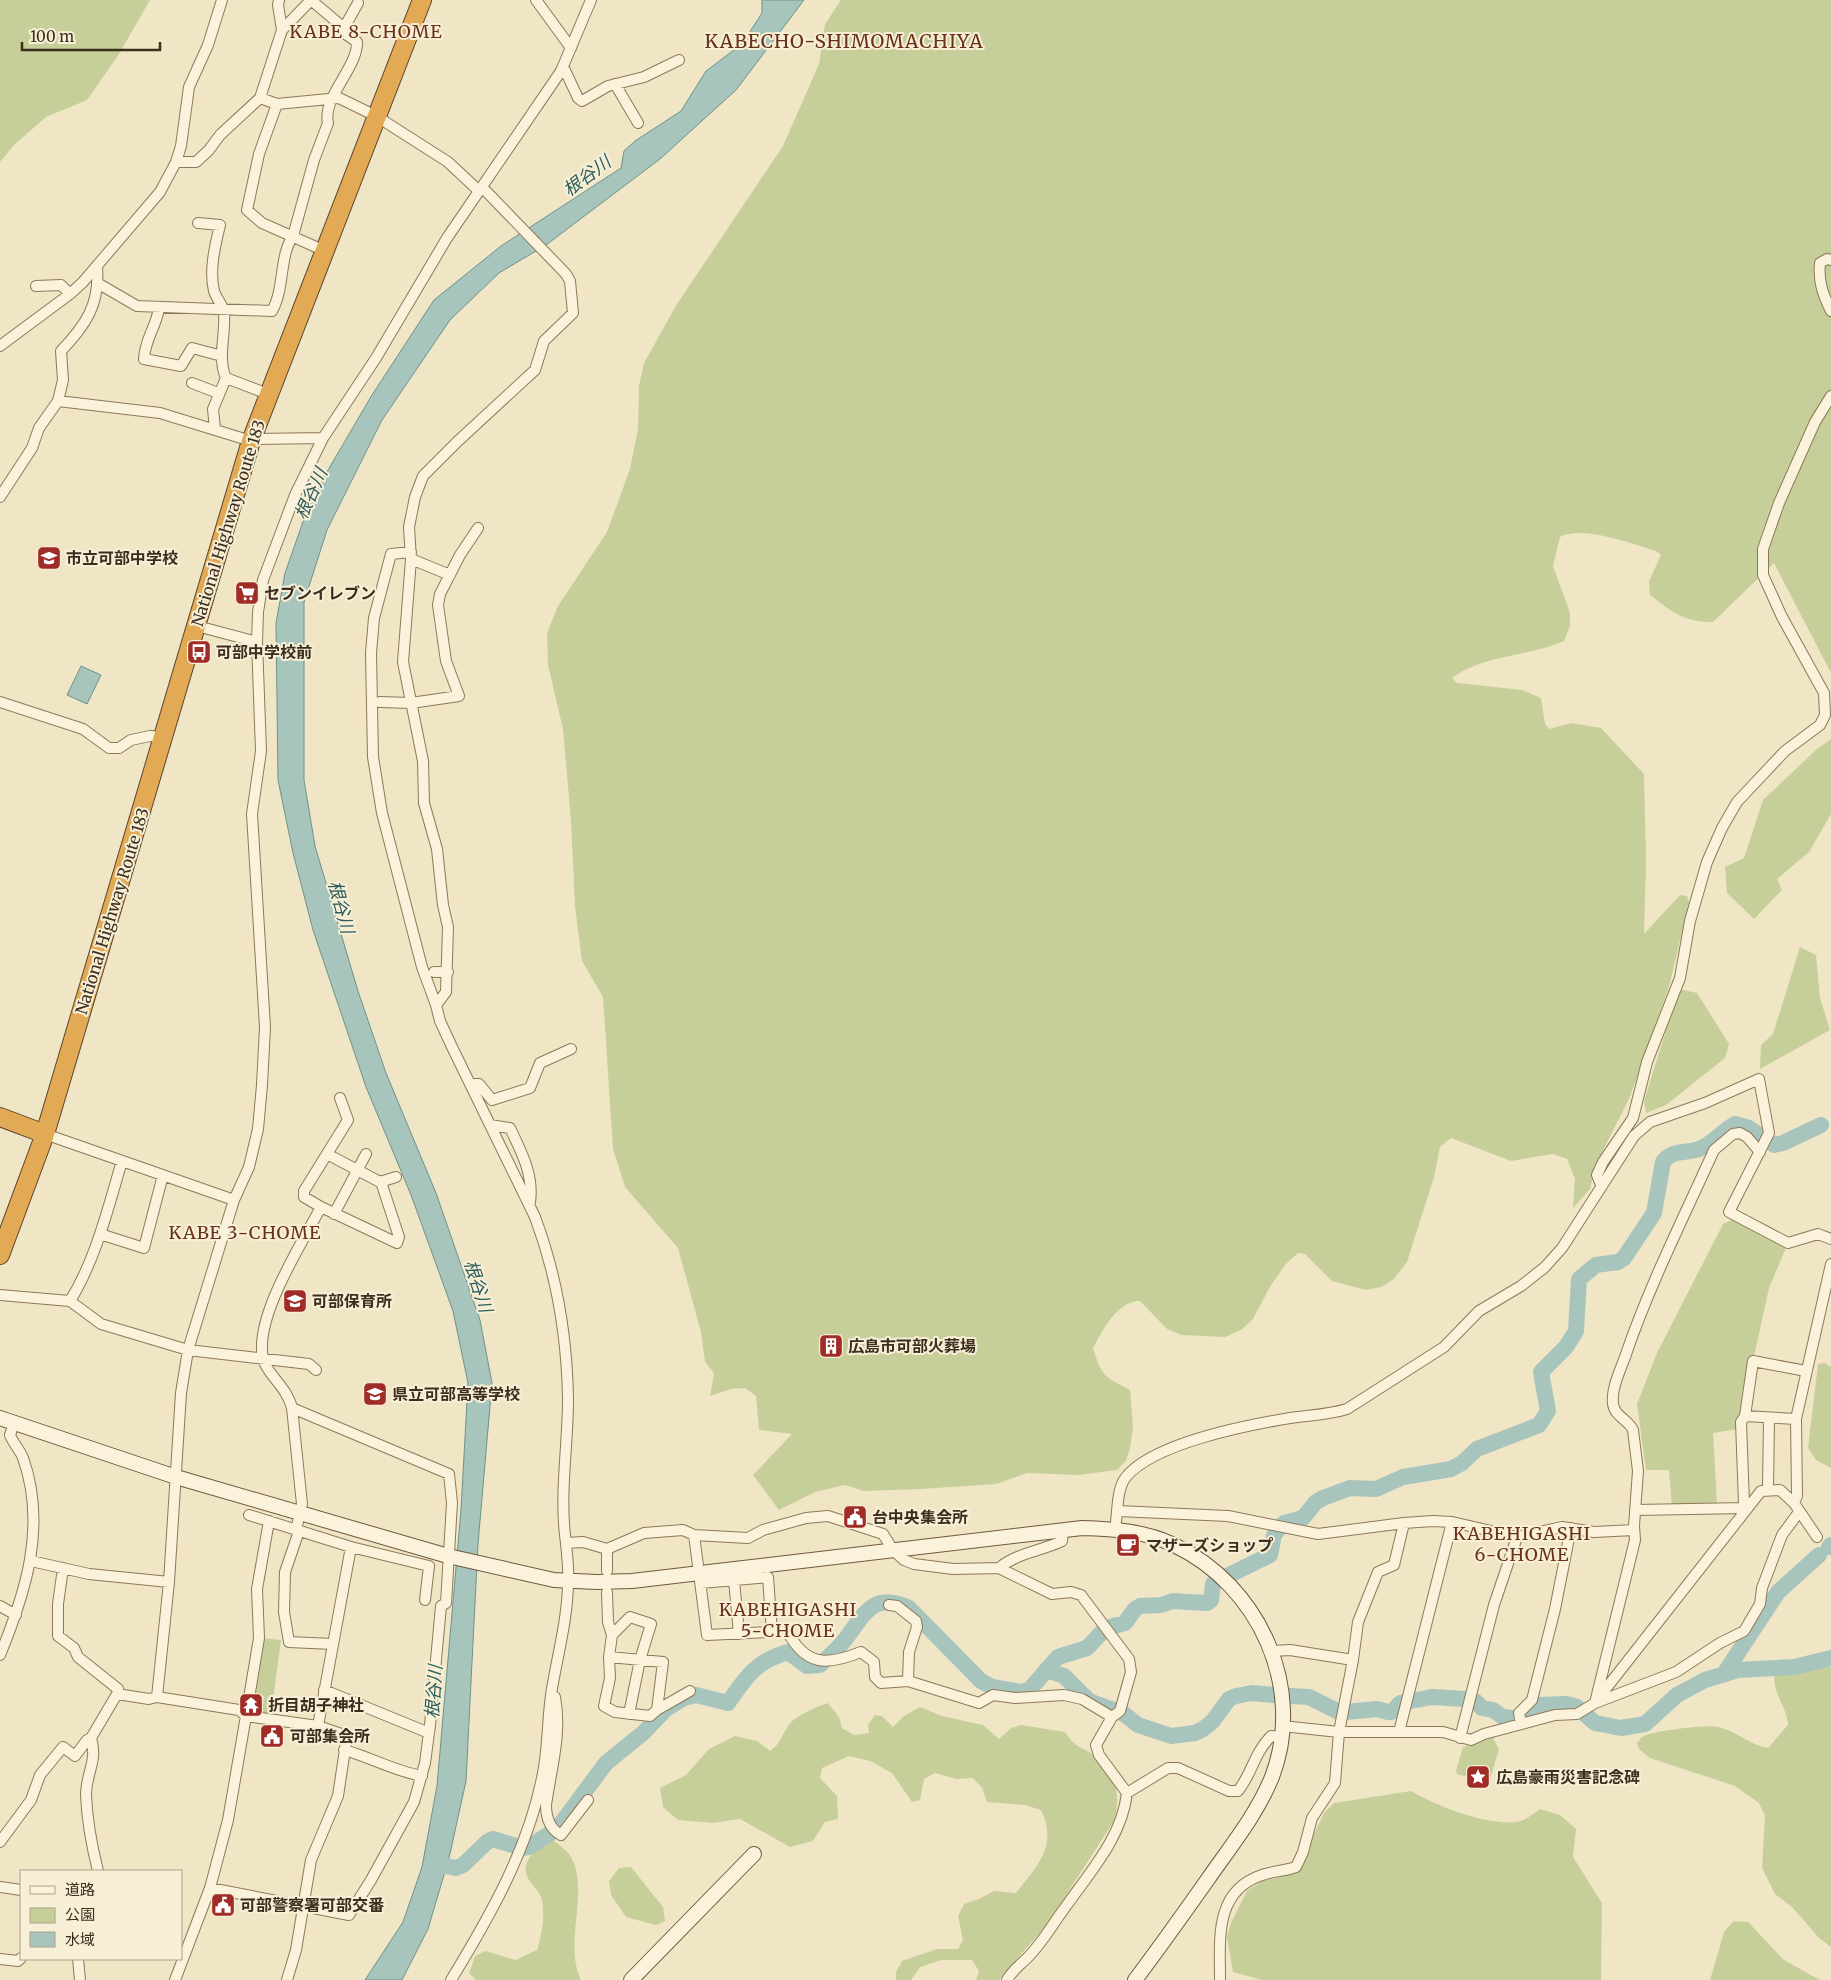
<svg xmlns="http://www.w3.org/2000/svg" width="1831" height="1980" viewBox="0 0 1831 1980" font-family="Merriweather,'Noto Sans JP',serif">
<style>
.green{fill:#c6cf99}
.water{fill:#a7c4bd;stroke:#6d938b}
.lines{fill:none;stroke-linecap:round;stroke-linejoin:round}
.river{stroke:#a7c4bd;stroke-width:16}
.street-casing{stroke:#8d785a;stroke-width:12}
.secondary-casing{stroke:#6f583d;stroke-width:16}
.highway-casing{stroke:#5a452f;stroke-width:20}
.street{stroke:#faf2da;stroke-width:10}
.secondary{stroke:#faf2da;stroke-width:14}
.highway{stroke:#e2aa54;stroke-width:18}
.labels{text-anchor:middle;stroke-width:4;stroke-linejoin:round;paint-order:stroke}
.street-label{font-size:16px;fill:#3c2e1f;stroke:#f7efd6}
.poi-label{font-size:16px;font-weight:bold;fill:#3c2e1f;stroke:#f7efd6;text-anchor:start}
.neighbourhood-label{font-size:18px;letter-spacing:1px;fill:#6b301c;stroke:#f7efd6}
.water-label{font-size:18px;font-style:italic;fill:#2d5d5c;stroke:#f7efd6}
.quarter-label{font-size:19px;letter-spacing:1px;fill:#6b301c;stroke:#f7efd6}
</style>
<rect width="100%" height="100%" fill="#f0e6c6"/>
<!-- green -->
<path class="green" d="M0,0H150L119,54L87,100L46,117L14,145L0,162Z
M841,0H1831V673L1774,563L1713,622C1684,622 1672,612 1650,595L1649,581L1661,555L1656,551C1631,544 1583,525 1560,537L1553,566L1570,613V626L1564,641C1528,657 1485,654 1452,678L1457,683L1522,690L1541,698L1545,724L1549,729L1571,723L1601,728L1644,774L1646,861L1644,934L1680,895L1687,896L1689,902L1669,987L1629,1099L1596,1164L1590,1189L1573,1208L1575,1179L1567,1159L1553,1154L1511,1161L1451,1138L1440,1147L1434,1177L1407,1262L1394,1279L1381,1287L1366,1290L1332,1281L1305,1254L1298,1253L1286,1264L1271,1285L1253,1319L1241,1330L1225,1337L1181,1335L1167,1329L1140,1301C1117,1301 1103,1330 1093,1348C1102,1377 1104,1376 1130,1390L1133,1427L1130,1448L1126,1461L1117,1470L1078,1475L1027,1473L996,1484L921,1489L864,1491L845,1485L815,1492L779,1510L753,1475L792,1434L759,1430L756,1396L745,1388L731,1389L710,1396L714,1373L705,1362L701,1332L678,1248L625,1187L613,1149L603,997L582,961L575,906L571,821L563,729L548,665L547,633L558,606L607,532L630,469L638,429L639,386L644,363L677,304L783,146L819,64L825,24Z
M1831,739V814L1809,852L1777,879L1782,890L1754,919L1727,893L1725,867L1744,858L1763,800L1817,749Z
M1800,947L1816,955L1820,998L1830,1030L1760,1069L1761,1045L1773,1034Z
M1679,989L1697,993L1729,1044L1725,1058L1666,1105L1646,1113L1644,1101Z
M1733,1219L1786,1248L1769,1288L1738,1429L1713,1433L1717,1504L1672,1508L1669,1470H1646L1637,1404L1657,1353L1723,1224Z
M1825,1363L1831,1367V1468L1816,1460L1808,1448L1818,1364Z
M263,1638L281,1640L271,1714L262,1713L264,1696L253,1694Z
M1831,1667V1947L1819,1938L1793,1908L1775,1894L1762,1868L1765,1816L1759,1803L1735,1786L1650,1758L1639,1749L1637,1743C1638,1742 1641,1737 1642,1737C1650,1731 1710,1724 1719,1727C1737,1732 1750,1745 1768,1748L1788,1725C1787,1707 1775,1698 1774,1677L1780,1671Z
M828,1703L839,1717L842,1728L854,1735L869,1733L868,1725L875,1715L882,1716L893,1727L904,1716L920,1707L942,1716L983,1725L999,1739L1011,1728L1021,1725L1065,1732C1078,1752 1083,1745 1097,1758C1117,1775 1121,1798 1114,1821L1048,1923L999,1980H976L979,1971L972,1960H941L920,1967L911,1980H896V1972L902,1961L937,1949H958L963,1940L958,1916L964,1904L979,1899L994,1891L1016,1893C1038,1865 1058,1846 1041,1810L1025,1805L987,1802L982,1788L973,1778L956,1779L935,1773L924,1779L920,1800L912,1802L892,1773L870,1761L849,1756L822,1768L820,1778L837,1796L838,1819L825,1822L813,1841L790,1847L740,1819L713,1823L678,1820L663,1807L660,1788L686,1775L709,1749L735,1736L757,1741L770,1751C782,1742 780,1738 788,1726C793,1717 818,1706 828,1703Z
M1489,1736L1493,1738L1499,1749L1489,1783L1457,1774L1456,1771L1463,1747L1489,1739Z
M1411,1791C1440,1807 1483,1825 1517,1822C1525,1821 1534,1813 1540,1809L1560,1815L1576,1829L1573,1857L1602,1903L1601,1980H1262L1233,1972L1227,1937L1231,1923L1247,1891L1264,1880L1278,1878L1298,1868L1324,1813L1334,1803Z
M554,1841C559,1845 568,1851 571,1857C590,1892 563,1943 581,1980H476L469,1973L475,1956L485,1951L516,1960L537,1950C542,1933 545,1918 542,1900C540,1890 528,1883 526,1873C523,1857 541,1845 554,1841Z
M631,1867L663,1907L665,1921L656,1925L626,1917L611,1895L609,1881L619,1868Z
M1734,1921L1748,1922L1784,1960L1820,1980H1710L1724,1932Z"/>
<!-- water -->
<path class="water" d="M762,0H804L736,90L660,159L546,245L499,273L450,320L382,420L327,530L304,602V780L315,846L358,991L386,1073L436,1193L480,1320L492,1383L478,1544L466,1781L449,1858L428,1929L402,1980H365L403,1922L422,1867L437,1786L461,1510L468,1383L453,1311L411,1195L366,1087L313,930L293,853L278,780L276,623L285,573L311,499L372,395L434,300L501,246L621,168L624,151L635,141L681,111L706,71L742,44L762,13Z
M81,666L101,675L87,704L67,695Z"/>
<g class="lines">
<!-- river -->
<path class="river" d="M1829,1547L1831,1545
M1046,1670L1064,1676L1089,1701L1124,1714L1138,1725L1171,1736L1195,1733L1203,1729L1212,1722L1229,1699L1236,1696L1252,1693L1273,1695
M1724,1674L1778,1592L1819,1555
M1290,1696L1309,1697L1337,1711L1346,1712L1377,1709L1388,1712H1392L1400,1703L1432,1697L1464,1699L1475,1701L1482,1708L1493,1710L1503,1717L1513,1718H1524L1540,1705L1566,1704L1577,1707L1595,1723L1621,1728L1645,1724L1677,1695L1705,1680L1738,1670L1794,1667L1831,1658
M436,1864L456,1868L463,1865L487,1842L493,1839L522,1848L529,1847L557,1829L606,1763L643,1733L666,1709L684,1698L696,1695L728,1703C746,1677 756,1661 788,1652L807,1666L820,1665C829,1656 840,1647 847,1637C866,1611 875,1592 909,1608L981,1681L992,1687L1021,1692L1030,1689L1058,1657L1087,1648L1106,1628L1125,1623L1135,1609L1140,1606L1161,1605L1173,1601L1207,1603L1211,1600L1213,1584L1215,1582L1270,1555L1274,1535L1284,1523L1303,1518L1316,1502L1323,1498L1350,1488L1376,1489L1403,1477L1451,1469L1462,1463L1477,1449L1539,1425L1548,1411L1541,1372L1566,1347L1576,1331L1579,1279L1596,1265L1618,1262L1624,1258L1654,1213L1663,1162C1673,1149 1685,1154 1699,1149C1713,1144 1722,1131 1735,1124L1749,1128L1774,1145L1783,1143L1821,1125"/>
<defs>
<path id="street" d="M279,0L278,5L282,30
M311,0L344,28L358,3
M536,0L571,48
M563,66L578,98L582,101L608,86L644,77L679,60
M615,84L638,123
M260,98L277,104L259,154L247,210L262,223L325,251
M277,104L339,98L376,116L448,162L479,191
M176,162H196L209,150L220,135L260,98L282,30L311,0
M198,223L220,225C215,246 209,270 214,291C216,298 223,305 224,312C226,334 217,358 226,378L268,394
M1831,260L1827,259L1820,263C1818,281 1823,295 1831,311
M99,284L137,306L272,311C285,288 279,256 293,236L314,160L328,123C322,98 358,67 357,42L344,33
M36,286L61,285L70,294
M159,308C156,328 145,338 144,359L181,366L192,348L222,356
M0,346L70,294L83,282L160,192L176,162L181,146L189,87L208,45L222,0
M192,383L218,393
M58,401L160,413L251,441
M215,429L213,409L226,378
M252,439L323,438
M0,497L32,448L39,428L58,401L63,380L61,351C86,325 100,304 97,267
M411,552L391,554L374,618L371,653L373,757L382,813L422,967L436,1005L446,992L448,927L443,905L437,849L424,803L423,761L403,662L411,559L409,527L415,497L423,476L458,441L535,370L544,341L573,313L570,281L566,274L482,187
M411,559L450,575
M197,626L257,642
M0,702L83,729L109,748H119L131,740L150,736L163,737
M380,702L411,703L459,696L446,661L438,605L440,594L460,555L478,528
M434,972H448
M436,1005L440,1021L452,1047L535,1217C557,1276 567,1337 568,1399C568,1447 559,1496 566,1543
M470,1084H479L492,1100L530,1088L540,1063L571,1049
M340,1098L348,1120L304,1191V1197L321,1207L397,1243L399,1237L381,1182
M490,1125L510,1128C521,1151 534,1175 530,1202
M45,1134L234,1200
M327,1154L380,1182L396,1177
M1601,1185L1597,1175L1603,1162L1633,1118L1647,1062L1680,978L1690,921L1707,862L1722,828L1737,802L1785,751L1820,725L1825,715L1824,693L1782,617L1763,575V549L1779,503L1815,422L1831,396
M334,1214L366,1154
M100,1234L144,1248L163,1175
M0,1295L70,1301C96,1259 108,1208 122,1161
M70,1301L101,1324L188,1350L309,1364L316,1370
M1796,1419L1745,1416L1753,1361L1806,1371
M1768,1489L1769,1418
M1794,1503L1797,1496L1796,1419L1831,1264
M1635,1510L1746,1508L1744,1504L1741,1422L1745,1416
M1118,1511L1228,1516L1318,1534L1404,1523L1433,1521L1452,1522L1517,1537L1562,1527L1594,1532L1634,1530
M249,1515L351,1547L429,1566L425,1600
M269,1521L257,1589L259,1638L246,1716L318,1726L347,1736L338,1796L311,1860L296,1950L287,1980
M1115,1529C1118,1514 1116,1489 1126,1477C1154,1443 1248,1425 1290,1418C1310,1415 1328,1415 1347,1409L1444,1347L1479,1311L1521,1286L1545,1267L1562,1248L1634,1136L1650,1122L1705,1103L1759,1079L1769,1133L1729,1212L1788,1243L1818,1234L1831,1239
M296,1530L302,1504L292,1408C287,1387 266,1373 263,1359C254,1317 301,1245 321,1207
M299,1531L285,1572L284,1612L289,1642L333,1644
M694,1535L707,1635L787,1631C806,1666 826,1666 861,1652L874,1662L875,1677L881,1683L908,1681L979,1703L993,1695L1015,1698L1064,1695L1082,1699L1112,1717
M31,1561L89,1574L169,1582
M63,1568L58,1604V1636L74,1648L78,1657L118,1689L119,1694
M999,1568C1017,1553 1041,1551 1062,1541L1063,1530
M607,1571V1549
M734,1580L739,1634
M701,1583L768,1577L772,1632
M607,1592L608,1622L612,1635L609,1657L610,1678L604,1706L615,1712L650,1716L657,1710L663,1662L609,1657
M889,1605L897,1606L916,1621L917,1627L909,1652L908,1681
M0,1606L16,1615
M612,1635L630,1617L651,1624L640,1660L629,1714
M1272,1651L1290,1650L1353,1660
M0,1655C26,1592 47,1525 23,1458C20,1450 13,1443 10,1435L14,1423
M324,1690L429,1733
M555,1697C562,1734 551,1769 546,1805C546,1817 550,1829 561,1835L588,1800
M1597,1700L1761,1491L1780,1490L1794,1503L1817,1537
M1595,1703L1635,1540L1634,1526L1638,1471L1633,1430C1628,1419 1615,1417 1613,1404C1611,1389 1620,1371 1625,1357C1649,1286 1683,1219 1714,1150L1733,1134L1740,1133L1747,1137L1760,1152
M657,1710L690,1691
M1521,1724L1519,1713L1532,1700L1555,1609L1571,1528
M318,1726L351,1547
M1282,1726L1339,1732H1443L1471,1740L1484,1734L1555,1715L1577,1714L1595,1703L1676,1672L1720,1643L1744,1631L1760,1604L1762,1588L1782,1535L1799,1512
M1399,1732L1452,1522
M1460,1738L1494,1605L1517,1537
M344,1750C370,1757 394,1771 422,1776
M1127,1793L1168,1768H1178L1229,1791H1238C1253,1772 1253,1755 1271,1736L1281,1737
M0,1842L31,1800L40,1775L63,1747L75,1756L87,1740L91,1738
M98,1871C92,1847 87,1820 86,1795C86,1773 98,1761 91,1738L117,1694L149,1699L157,1697
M0,1887L21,1890
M210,1888L349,1915L371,1880L414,1802L425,1763L430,1725L441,1606L446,1603L452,1503L449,1474L292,1408
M0,1959L18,1961L21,1958
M78,1959L80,1980
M175,1980L210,1888L228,1820L246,1716L239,1710L157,1697L169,1582L181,1393L188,1350L234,1200L249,1167L258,1129L262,1085L265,1027L252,814L261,751L257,642L258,612L263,580L295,495L323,438L376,358L447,238L561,71L591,0
M451,1980C490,1916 529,1848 543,1773C549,1743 547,1712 553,1683C559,1649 568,1615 568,1581C569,1569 567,1556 566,1543L583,1542L607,1549L644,1533L683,1530L694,1535L748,1538L763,1530L806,1518L828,1516L883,1534L893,1550L904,1560L914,1564L953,1569L999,1568L1052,1594L1071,1592L1081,1595L1129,1659L1131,1672L1120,1711L1112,1717L1096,1745L1099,1755L1127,1793C1122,1838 1089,1873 1064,1909C1053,1924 1043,1941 1030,1955C1022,1964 1013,1969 1007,1980
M1220,1980C1220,1939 1214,1891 1262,1875C1273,1871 1285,1871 1296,1867L1303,1852L1312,1818L1335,1783L1339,1732L1353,1660L1358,1622L1378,1572L1394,1565L1404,1523"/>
<path id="secondary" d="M0,1418L176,1477L448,1556L554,1580L597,1582L632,1581L1082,1528C1114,1529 1145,1531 1174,1545C1259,1585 1306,1688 1272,1777C1257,1814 1231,1846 1208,1879C1184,1913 1160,1947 1135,1980
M631,1980L754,1854"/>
<path id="highway" d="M0,1117L45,1134
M0,1255L45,1134L251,441L422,0"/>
</defs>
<!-- street casing -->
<use href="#street" class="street-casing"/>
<!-- secondary casing -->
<use href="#secondary" class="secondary-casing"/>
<!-- highway casing -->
<use href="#highway" class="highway-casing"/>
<!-- street -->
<use href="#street" class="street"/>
<!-- secondary -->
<use href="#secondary" class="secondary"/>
<!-- highway -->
<use href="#highway" class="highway"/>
</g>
<!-- icons -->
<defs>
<symbol id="school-square" viewBox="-11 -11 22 22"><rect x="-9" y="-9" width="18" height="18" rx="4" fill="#9f2c27" stroke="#f7efd6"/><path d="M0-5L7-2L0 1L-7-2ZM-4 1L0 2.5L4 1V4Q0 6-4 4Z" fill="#fff"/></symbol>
<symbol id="supermarket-square" viewBox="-11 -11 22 22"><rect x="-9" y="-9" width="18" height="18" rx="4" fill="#9f2c27" stroke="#f7efd6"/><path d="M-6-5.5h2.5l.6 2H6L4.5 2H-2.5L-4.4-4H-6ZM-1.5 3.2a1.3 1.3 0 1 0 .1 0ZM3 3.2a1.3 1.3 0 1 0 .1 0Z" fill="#fff"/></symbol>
<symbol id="bus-square" viewBox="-11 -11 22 22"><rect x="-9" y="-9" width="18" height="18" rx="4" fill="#9f2c27" stroke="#f7efd6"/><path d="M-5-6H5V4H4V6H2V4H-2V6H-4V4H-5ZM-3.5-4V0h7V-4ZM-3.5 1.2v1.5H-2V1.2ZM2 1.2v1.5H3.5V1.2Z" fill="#fff"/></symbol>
<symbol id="building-square" viewBox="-11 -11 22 22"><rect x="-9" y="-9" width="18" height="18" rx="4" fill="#9f2c27" stroke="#f7efd6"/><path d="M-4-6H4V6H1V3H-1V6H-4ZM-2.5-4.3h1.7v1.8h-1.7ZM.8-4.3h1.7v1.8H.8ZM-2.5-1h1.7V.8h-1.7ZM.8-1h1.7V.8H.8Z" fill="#fff"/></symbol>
<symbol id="civic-square" viewBox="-11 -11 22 22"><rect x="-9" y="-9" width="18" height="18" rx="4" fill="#9f2c27" stroke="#f7efd6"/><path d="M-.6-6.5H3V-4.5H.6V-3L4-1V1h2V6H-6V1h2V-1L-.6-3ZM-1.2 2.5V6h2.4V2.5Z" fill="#fff"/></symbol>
<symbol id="cafe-square" viewBox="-11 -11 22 22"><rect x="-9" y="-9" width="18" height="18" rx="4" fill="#9f2c27" stroke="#f7efd6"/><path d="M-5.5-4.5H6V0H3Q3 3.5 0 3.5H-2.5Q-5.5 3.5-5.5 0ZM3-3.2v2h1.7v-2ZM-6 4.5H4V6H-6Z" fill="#fff"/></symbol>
<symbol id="temple-square" viewBox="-11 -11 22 22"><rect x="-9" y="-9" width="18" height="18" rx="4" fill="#9f2c27" stroke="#f7efd6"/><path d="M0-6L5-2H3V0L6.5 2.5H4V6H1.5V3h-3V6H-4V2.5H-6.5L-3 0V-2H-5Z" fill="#fff"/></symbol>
<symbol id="sight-square" viewBox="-11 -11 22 22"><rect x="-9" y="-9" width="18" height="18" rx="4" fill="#9f2c27" stroke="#f7efd6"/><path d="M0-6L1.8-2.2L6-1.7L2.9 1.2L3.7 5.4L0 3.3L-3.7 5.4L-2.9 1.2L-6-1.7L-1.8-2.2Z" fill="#fff"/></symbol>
</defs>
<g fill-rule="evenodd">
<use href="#school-square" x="35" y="544" width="28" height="28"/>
<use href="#supermarket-square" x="233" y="579" width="28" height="28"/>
<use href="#bus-square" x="185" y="638" width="28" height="28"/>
<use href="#school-square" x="281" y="1287" width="28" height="28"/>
<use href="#building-square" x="817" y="1332" width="28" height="28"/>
<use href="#school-square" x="361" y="1380" width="28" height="28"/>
<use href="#civic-square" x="841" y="1503" width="28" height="28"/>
<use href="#cafe-square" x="1114" y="1531" width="28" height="28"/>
<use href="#temple-square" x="237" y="1691" width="28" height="28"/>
<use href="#civic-square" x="258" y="1722" width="28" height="28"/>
<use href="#sight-square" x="1464" y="1763" width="28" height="28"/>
<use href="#civic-square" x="209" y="1891" width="28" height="28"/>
</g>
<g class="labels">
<!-- street labels -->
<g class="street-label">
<text transform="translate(228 523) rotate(-73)" y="6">National Highway Route 183</text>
<text transform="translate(112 911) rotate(-73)" y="6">National Highway Route 183</text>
</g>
<!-- poi labels -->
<g class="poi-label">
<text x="66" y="564">市立可部中学校</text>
<text x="264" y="599">セブンイレブン</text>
<text x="216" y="658">可部中学校前</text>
<text x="312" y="1307">可部保育所</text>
<text x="848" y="1352">広島市可部火葬場</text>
<text x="392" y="1400">県立可部高等学校</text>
<text x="872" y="1523">台中央集会所</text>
<text x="1146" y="1551">マザーズショップ</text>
<text x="268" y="1711">折目胡子神社</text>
<text x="290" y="1742">可部集会所</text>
<text x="1496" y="1783">広島豪雨災害記念碑</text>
<text x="240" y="1911">可部警察署可部交番</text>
</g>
<!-- neighbourhood labels -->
<g class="neighbourhood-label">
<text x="366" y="38">KABE 8-CHOME</text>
<text x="245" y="1239">KABE 3-CHOME</text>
<text x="1522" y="1540">KABEHIGASHI<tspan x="1522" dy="21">6-CHOME</tspan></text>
<text x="788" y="1616">KABEHIGASHI<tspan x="788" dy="21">5-CHOME</tspan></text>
</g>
<!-- water labels -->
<g class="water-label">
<text transform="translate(587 176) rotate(-37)" y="6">根谷川</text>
<text transform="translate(311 494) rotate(-66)" y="6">根谷川</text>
<text transform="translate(341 907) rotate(75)" y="6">根谷川</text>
<text transform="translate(478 1286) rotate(72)" y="6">根谷川</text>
<text transform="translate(434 1692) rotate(-86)" y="6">根谷川</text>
</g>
<!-- quarter labels -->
<g class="quarter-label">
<text x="844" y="48">KABECHO-SHIMOMACHIYA</text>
</g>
</g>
<!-- legend -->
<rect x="20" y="1870" width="162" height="90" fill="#f7efd6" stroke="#aca28d"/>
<rect x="30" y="1886" width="25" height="8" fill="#faf2da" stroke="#aca28d"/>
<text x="65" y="1895" font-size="15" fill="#3c2e1f">道路</text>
<rect x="30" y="1908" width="25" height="15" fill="#c6cf99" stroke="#aca28d"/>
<text x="65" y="1920" font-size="15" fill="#3c2e1f">公園</text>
<rect x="30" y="1932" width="25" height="15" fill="#a7c4bd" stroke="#aca28d"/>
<text x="65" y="1945" font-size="15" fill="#3c2e1f">水域</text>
<!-- scale -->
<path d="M22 42v8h138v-8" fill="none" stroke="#3c2e1f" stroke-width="2.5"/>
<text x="30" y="42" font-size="15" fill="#3c2e1f" stroke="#f7efd6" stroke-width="4" paint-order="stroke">100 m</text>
</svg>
